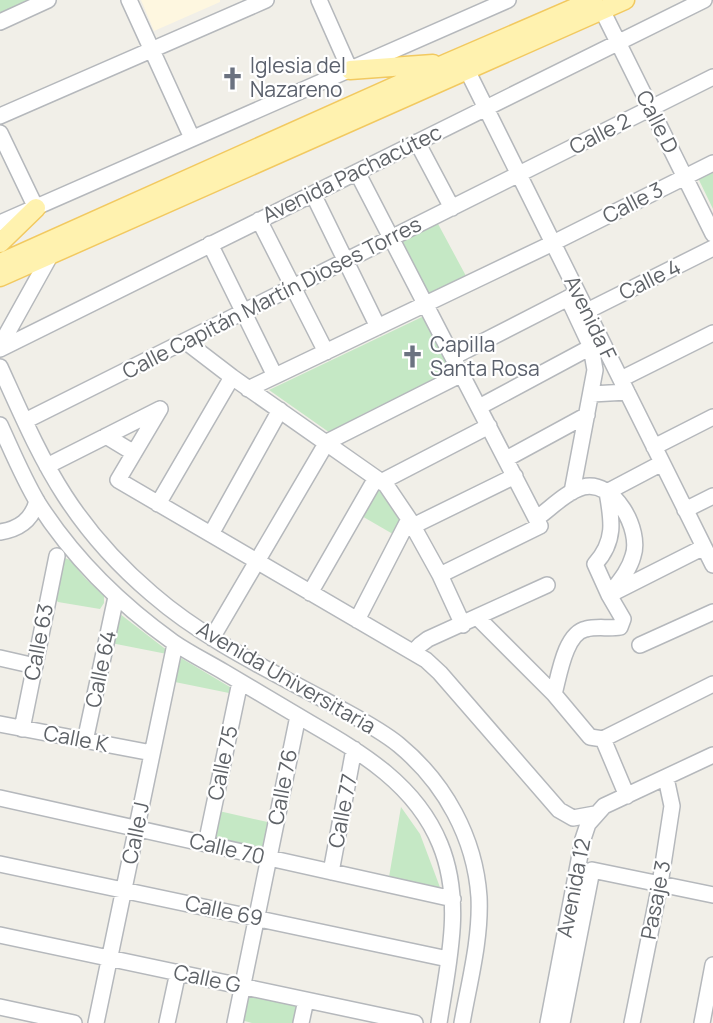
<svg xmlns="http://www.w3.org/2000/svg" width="713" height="1023" viewBox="0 0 713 1023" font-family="Manrope,sans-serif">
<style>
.commercial{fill:#fef7e0}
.green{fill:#c5e8c5}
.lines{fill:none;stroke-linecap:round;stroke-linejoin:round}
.minor-casing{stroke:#b5b8bc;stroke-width:18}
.major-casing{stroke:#f2c960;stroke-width:21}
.minor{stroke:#fff;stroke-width:15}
.major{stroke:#fff2af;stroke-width:18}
.labels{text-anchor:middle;stroke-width:4.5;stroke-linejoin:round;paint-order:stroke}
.worship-label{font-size:21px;fill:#5b616d;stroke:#fff;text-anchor:start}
.street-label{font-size:21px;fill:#5f6368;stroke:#fff}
</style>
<rect width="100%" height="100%" fill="#f1efe8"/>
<!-- commercial -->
<path class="commercial" d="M141,0H220V2L154,31Z"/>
<!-- green -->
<path class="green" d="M0,0H42L0,18Z
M713,171V209L698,178Z
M437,222L466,276L430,296L401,242Z
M424,316L454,370L361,415L333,435L269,390Z
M378,484L406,520L398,537L360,515Z
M65,558L70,560L85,578L104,596V603L100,609L58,602L54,598L63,559Z
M120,614L168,651L167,654L111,643Z
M181,658L235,690L229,693L175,682Z
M401,807L420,834L441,890L389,877Z
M219,811L272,823L266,848L213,837Z
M247,993L301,1005L297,1023H252L241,1020Z"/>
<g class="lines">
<defs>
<path id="minor" d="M129,0L192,138
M319,0L350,70
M602,10L713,234
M0,22L48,0
M467,70L713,565
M0,116L266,0
M0,133L36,208
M417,142L452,208
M357,172L540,526L440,575
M313,194L378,327
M259,220L326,352
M0,223L508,0
M210,244L275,376
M568,298L591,347L595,370L572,492
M587,311L713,248
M185,341L232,377L386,485L409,519L440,575L463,625
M0,346L50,256
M0,349L704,0
M453,357L576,294
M0,367C20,411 39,456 65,496C89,533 119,566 152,594C205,640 269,670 330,703C353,716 378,728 399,745C445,783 475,838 479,897C481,939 469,983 462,1023
M621,379L713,333
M248,389L553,243L713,163
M592,394L627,392
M479,407L591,347
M160,409L118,480L426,660L440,673L559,810L573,818L595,814
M25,421L713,77
M0,425C12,451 23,478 38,503C73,558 120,604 173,642C189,653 207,662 224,672C253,689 281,706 310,723C362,753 416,785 440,844C464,902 448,963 439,1023
M106,436L134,453
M654,447L713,417
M506,459L587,415
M47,466L160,409
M381,482L489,426
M158,504L232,377
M685,510L713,496
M537,518C551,508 566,492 583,487C614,479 642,530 633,556C629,571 618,583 609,595
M413,526L515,476
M0,532C19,529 32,520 37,501
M211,534L280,410
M310,593L376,478
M611,594L704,547
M478,618L554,694L590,737L603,739L627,796
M357,620L409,519
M212,638L327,442L462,374
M640,645L713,612
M413,652L420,645L428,639L547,585
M0,658L35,666
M554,694C559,676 565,633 586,629C597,626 609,629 620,627L623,619L609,595L595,564C616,541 612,520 607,492L662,463
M0,724L152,753
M22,729L57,556
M603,739L713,684
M85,741L116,597
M0,798L453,899
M206,844L240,682
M0,864L448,959
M331,872L354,749
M0,935L415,1023
M0,1007L74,1023
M96,1023L175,644
M167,1023L178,972
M235,1023L298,716
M301,1023L306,1000
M548,1023L583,839L588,824L604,806L713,755
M562,1023L592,870L713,895
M632,1023L660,884L672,806L666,778
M702,1023L713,965"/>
<path id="major" d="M350,70L433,64
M0,243L36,208
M0,263L447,63L593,0
M0,277L625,0"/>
</defs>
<!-- minor casing -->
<use href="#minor" class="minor-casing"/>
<!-- major casing -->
<use href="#major" class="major-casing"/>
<!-- minor -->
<use href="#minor" class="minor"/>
<!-- major -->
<use href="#major" class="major"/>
</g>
<!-- icons -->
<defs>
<symbol id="church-bare" viewBox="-9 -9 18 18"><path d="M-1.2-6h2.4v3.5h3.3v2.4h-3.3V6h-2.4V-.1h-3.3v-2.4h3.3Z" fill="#6b7280" stroke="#fff" stroke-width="2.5" paint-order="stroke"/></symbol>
</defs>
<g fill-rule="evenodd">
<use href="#church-bare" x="216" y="62" width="33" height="33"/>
<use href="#church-bare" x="396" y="340" width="33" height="33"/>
</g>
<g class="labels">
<!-- worship labels -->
<g class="worship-label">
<text x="250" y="73">Iglesia del<tspan x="250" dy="24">Nazareno</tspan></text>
<text x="430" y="352">Capilla<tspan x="430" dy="24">Santa Rosa</tspan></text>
</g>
<!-- street labels -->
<g class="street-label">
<text transform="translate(657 122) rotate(63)" y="7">Calle D</text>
<text transform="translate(600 134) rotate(-27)" y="7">Calle 2</text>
<text transform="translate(352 174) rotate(-26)" y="7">Avenida Pachacútec</text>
<text transform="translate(633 203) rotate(-27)" y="7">Calle 3</text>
<text transform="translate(650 280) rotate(-26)" y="7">Calle 4</text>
<text transform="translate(272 298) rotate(-27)" y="7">Calle Capitán Martín Dioses Torres</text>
<text transform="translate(590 318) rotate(64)" y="7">Avenida F</text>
<text transform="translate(39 642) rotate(-79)" y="7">Calle 63</text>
<text transform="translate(101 669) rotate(-78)" y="7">Calle 64</text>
<text transform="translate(286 678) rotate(30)" y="7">Avenida Universitaria</text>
<text transform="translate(76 739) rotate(11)" y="7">Calle K</text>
<text transform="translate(223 763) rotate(-78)" y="7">Calle 75</text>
<text transform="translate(283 787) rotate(-79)" y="7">Calle 76</text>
<text transform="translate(343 811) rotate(-79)" y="7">Calle 77</text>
<text transform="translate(136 833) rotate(-78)" y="7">Calle J</text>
<text transform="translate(227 849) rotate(13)" y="7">Calle 70</text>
<text transform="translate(574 888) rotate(-79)" y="7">Avenida 12</text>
<text transform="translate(656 900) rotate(-79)" y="7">Pasaje 3</text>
<text transform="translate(224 911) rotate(12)" y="7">Calle 69</text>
<text transform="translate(207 979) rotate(12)" y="7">Calle G</text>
</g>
</g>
</svg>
